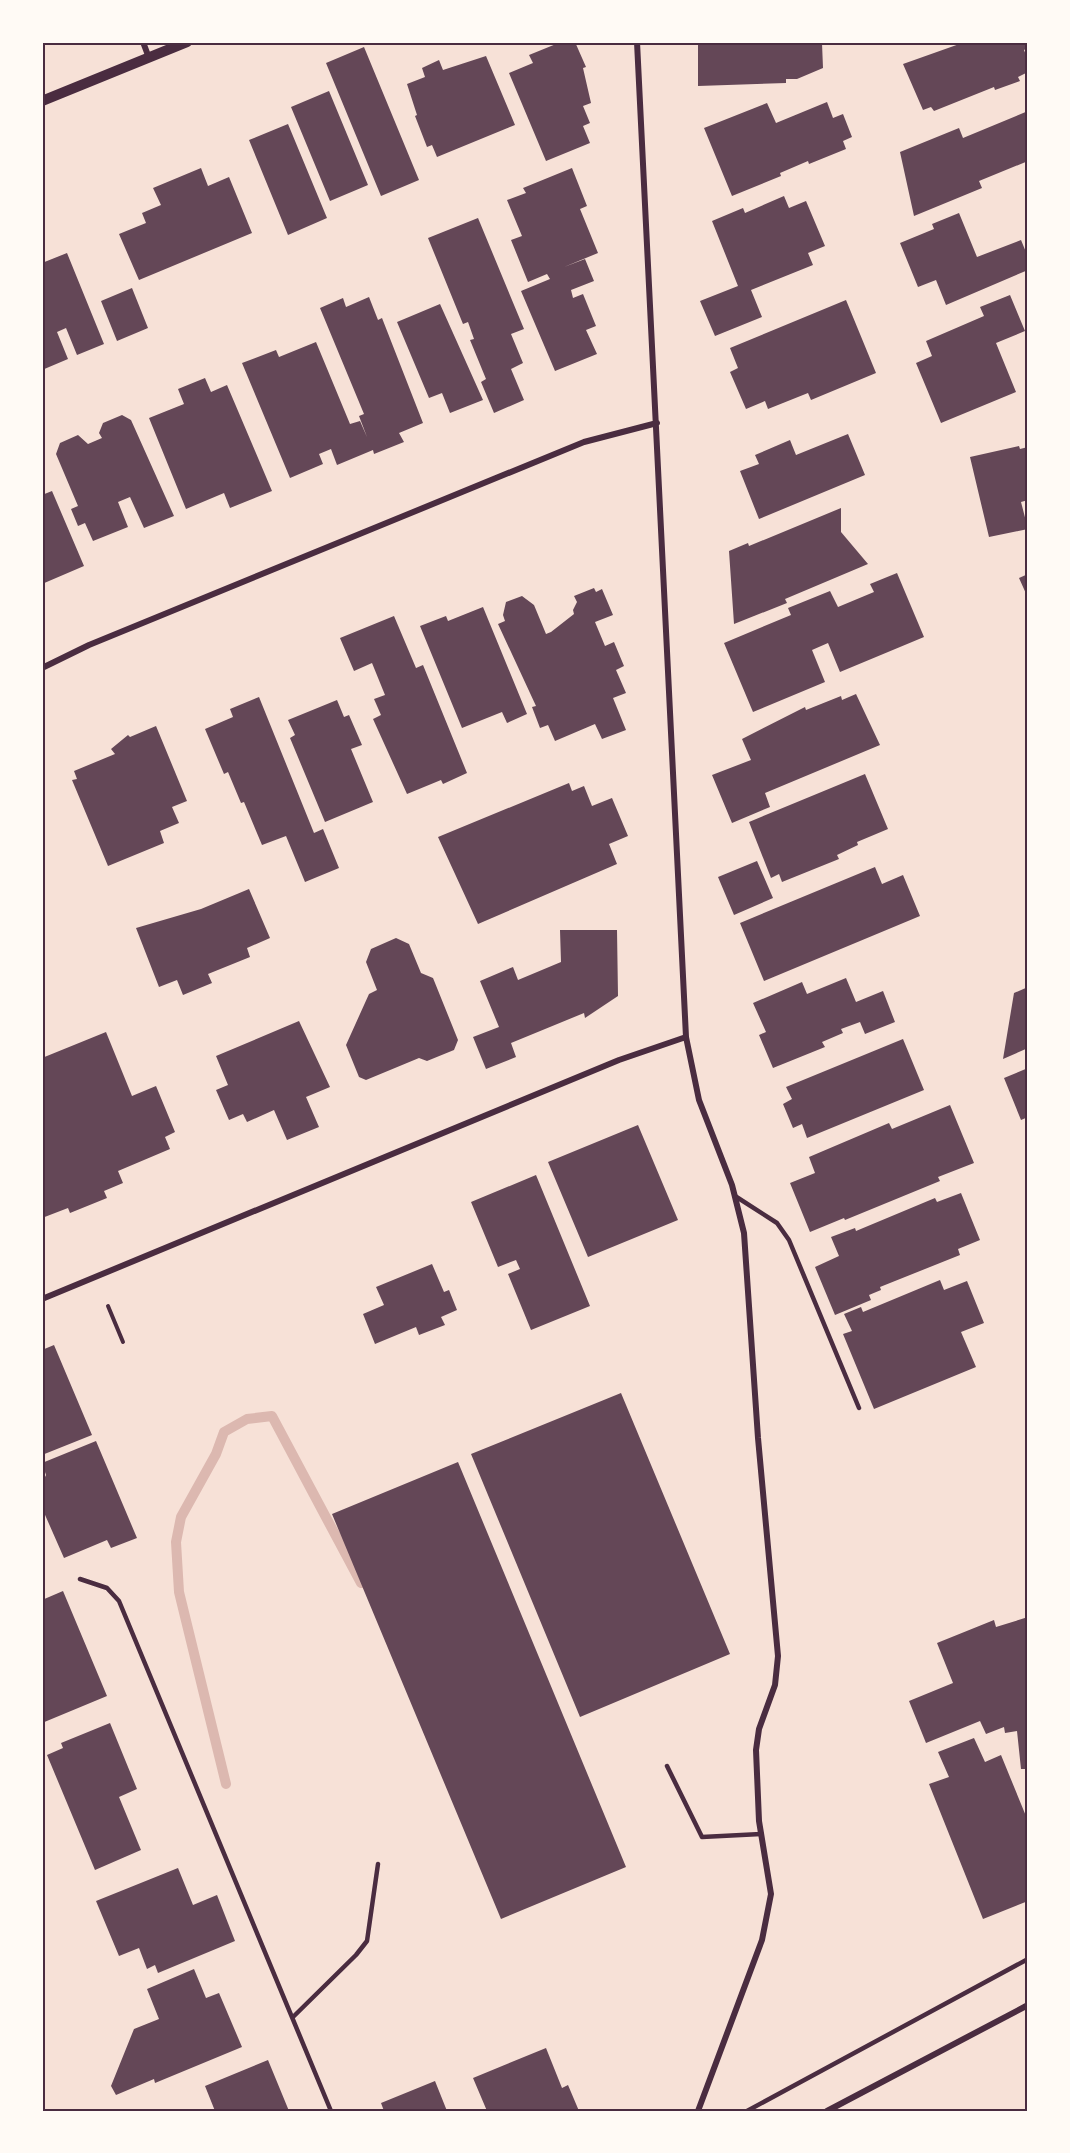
<svg xmlns="http://www.w3.org/2000/svg" width="1070" height="2153" viewBox="0 0 1070 2153" font-family="'Roboto Condensed',sans-serif">
<style>
.lines{fill:none;stroke-linecap:round;stroke-linejoin:round}
.stream{stroke:#dcb8b0;stroke-width:10}
.building{fill:#644757}
.path{stroke:#4a2c40;stroke-width:4}
.service{stroke:#4a2c40;stroke-width:4.5}
.minor{stroke:#4a2c40;stroke-width:6}
.tertiary{stroke:#4a2c40;stroke-width:10}
.neatline{fill:none;stroke:#4a2c40;stroke-width:2}
</style>
<rect width="100%" height="100%" fill="#f7e1d7"/>
<g class="lines">
<!-- stream -->
<path class="stream" d="M226,1784L179,1592L176,1542L181,1517L216,1454L224,1432L247,1419L272,1416L361,1583"/>
</g>
<!-- building -->
<path class="building" d="M561,42H575L586,67L583,68L591,103L583,106L590,123L583,126L590,143L546,161L509,73L533,63L529,55Z
M698,42L822,43L823,68L797,79H786V83L698,86Z
M965,42H1028V48L1024,50L1028,60V72L1018,77L1020,81L995,90L994,87L934,111L931,107L923,110L903,64Z
M364,47L419,180L381,196L326,63Z
M486,56L515,125L437,157L432,145L427,147L415,116L417,115L407,84L425,77L422,68L439,60L443,70Z
M329,91L368,185L330,201L291,107Z
M827,102L833,118L843,114L852,137L843,141L846,149L809,164L808,161L780,173L781,176L732,196L704,128L767,103L776,123Z
M1028,111V161L979,181L982,188L914,216L900,152L959,128L963,138Z
M288,124L327,218L288,235L249,140Z
M201,168L208,186L229,177L252,233L139,280L119,234L146,223L142,213L161,205L153,188Z
M572,168L587,206L580,209L598,253L564,267L585,259L594,281L571,290L573,298L583,294L596,326L586,330L597,354L555,371L521,291L550,279L547,274L528,282L511,240L522,236L507,200L526,193L523,188Z
M784,196L789,208L806,201L825,246L808,253L813,265L751,290L762,317L715,336L700,301L738,286L712,221L743,208L745,213Z
M959,213L977,257L1021,240L1028,257V270L946,305L936,280L918,287L900,243L934,229L932,224Z
M478,218L524,329L511,334L523,363L511,369L524,400L494,413L481,382L486,379L470,340L474,339L468,322L463,324L428,238Z
M67,253L104,344L77,355L66,328L57,332L68,359L42,370V263Z
M132,288L148,328L117,341L101,301Z
M1010,295L1025,331L996,343L1016,392L941,423L916,363L932,356L926,341L984,316L980,307Z
M369,297L378,320L382,318L423,423L399,433L404,442L374,454L373,450L337,465L331,449L319,454L323,464L290,478L242,363L276,350L279,357L316,342L350,424L360,421L367,437L359,416L364,414L320,308L343,298L346,307Z
M846,300L876,373L811,400L808,393L768,409L765,401L746,409L730,372L738,368L730,348Z
M440,304L483,400L450,413L442,393L429,398L397,322Z
M205,378L211,392L227,385L272,491L230,508L224,493L186,509L149,418L184,404L178,389Z
M122,415L131,420L174,516L144,528L130,497L118,502L128,527L93,541L85,523L78,526L71,509L78,506L56,454L60,443L78,435L88,444L102,438L99,433L103,423Z
M848,434L865,475L759,519L740,471L759,464L755,455L790,440L796,455Z
M1019,446L1020,449L1028,447V500L1021,502L1028,529L989,537L970,457Z
M52,491L84,566L42,584V495Z
M841,508V532L868,564L785,599L787,603L734,624L729,551L748,543L749,546Z
M897,573L924,637L840,672L828,643L812,650L825,682L753,712L724,643L791,615L788,608L830,591L838,607L874,592L870,584Z
M1028,574V598L1019,578Z
M594,588L596,592L602,589L613,615L595,622L605,646L614,642L624,666L616,670L626,693L613,698L626,730L602,739L595,724L555,741L548,725L540,728L532,707L536,706L498,624L505,621L503,615L506,602L522,596L534,605L546,634L551,632L574,614L573,610L577,602L574,596Z
M483,607L527,714L507,723L502,712L462,728L420,626L446,616L448,621Z
M394,616L416,668L423,665L467,773L443,784L441,780L407,794L373,719L381,715L374,699L385,695L372,663L354,671L340,638Z
M856,694L880,745L765,793L770,807L732,823L712,775L751,760L742,739L805,707L806,710L841,696L842,700Z
M259,697L314,833L323,829L339,868L305,882L286,836L262,845L244,802L241,803L228,772L224,774L205,729L233,717L230,709Z
M337,700L344,717L349,715L362,745L351,749L373,802L325,822L290,738L295,735L288,720Z
M156,726L187,801L172,807L179,823L160,831L164,843L108,866L72,780L77,779L74,771L115,754L111,749L128,735L130,737Z
M865,774L888,829L857,842L858,845L837,855L839,859L782,882L779,874L771,878L749,822Z
M569,783L572,791L584,786L592,806L612,798L628,836L609,844L617,864L478,924L438,837Z
M757,861L773,898L734,915L718,877Z
M875,867L882,884L903,875L920,916L764,981L740,923Z
M249,889L270,938L247,948L250,957L208,974L212,983L183,995L177,980L159,987L136,928L201,909Z
M560,930H617L618,996L585,1018L584,1013L511,1043L516,1057L486,1069L473,1037L499,1027L480,981L513,967L518,980L561,962Z
M396,938L409,944L421,973L433,978L458,1040L454,1050L427,1061L419,1058L366,1080L359,1077L346,1045L369,994L377,990L366,962L371,949Z
M846,978L856,1002L883,991L895,1022L865,1034L860,1022L841,1029L843,1033L822,1042L825,1047L773,1068L759,1035L766,1032L753,1003L802,982L807,994Z
M1028,987V1048L1003,1059L1014,993Z
M299,1021L330,1087L306,1097L319,1127L287,1140L274,1110L247,1122L243,1114L229,1120L216,1090L228,1085L216,1056Z
M106,1032L132,1096L156,1086L175,1132L165,1137L170,1149L118,1171L123,1183L104,1191L107,1198L70,1213L68,1208L42,1218V1058Z
M903,1039L924,1090L807,1138L802,1124L793,1128L783,1104L792,1099L786,1087Z
M1028,1068V1117L1021,1120L1004,1078Z
M950,1105L974,1163L938,1177L940,1181L845,1220L844,1218L810,1232L790,1183L815,1173L809,1157L889,1123L892,1129Z
M638,1125L678,1220L588,1257L548,1162Z
M536,1175L590,1306L531,1330L508,1274L520,1269L516,1260L498,1267L471,1202Z
M961,1193L980,1240L958,1249L960,1255L880,1287L881,1290L869,1295L871,1300L835,1315L815,1267L839,1256L831,1237L855,1228L856,1231L935,1198L937,1202Z
M432,1264L444,1292L449,1290L457,1310L441,1317L445,1325L419,1335L416,1327L375,1344L363,1314L384,1305L376,1287Z
M940,1280L944,1290L967,1281L984,1323L961,1332L976,1367L874,1409L843,1334L852,1331L844,1314L861,1307L863,1312Z
M54,1345L92,1435L42,1455V1350Z
M621,1393L730,1654L580,1717L471,1454Z
M96,1441L137,1538L111,1548L107,1540L64,1558L42,1508V1483L46,1475L42,1463Z
M458,1462L626,1867L501,1919L332,1514Z
M63,1591L107,1696L42,1723V1600Z
M1028,1617V1769H1021L1017,1731L1005,1733L1004,1727L986,1734L980,1721L926,1743L909,1701L953,1683L937,1643L994,1620L996,1627Z
M110,1723L137,1789L119,1797L141,1850L95,1870L47,1755L63,1748L61,1743Z
M974,1738L985,1762L1001,1755L1028,1821V1901L983,1919L929,1784L949,1777L938,1752Z
M178,1868L193,1905L217,1895L235,1941L158,1973L155,1965L147,1969L139,1948L119,1956L96,1901Z
M194,1969L206,1998L219,1993L242,2047L155,2083L154,2079L116,2095L111,2086L134,2029L159,2019L147,1989Z
M546,2048L562,2088L568,2085L579,2111H487L473,2078Z
M268,2060L289,2111H215L205,2086Z
M435,2081L447,2111H384L381,2103Z"/>
<g class="lines">
<!-- path -->
<path class="path" d="M108,1306L123,1342"/>
<!-- service -->
<path class="service" d="M735,1196L777,1223L789,1240L859,1408
M80,1579L107,1588L119,1601L331,2111
M667,1766L702,1837L761,1834
M293,2017L356,1955L367,1941L378,1864
M747,2111L1028,1959"/>
<!-- minor -->
<path class="minor" d="M143,42L149,58
M637,42L686,1037L699,1100L732,1185L744,1233L758,1438L778,1656L775,1685L759,1729L756,1750L759,1821L771,1894L762,1940L698,2111
M42,668L89,645L584,442L657,423
M42,1299L619,1060L686,1037
M827,2111L1028,2005"/>
<!-- tertiary -->
<path class="tertiary" d="M42,101L187,42"/>
</g>
<!-- border -->
<rect width="1070" height="2153" fill="none" stroke="#fffaf5" stroke-width="87"/>
<rect x="44" y="44" width="982" height="2066" class="neatline"/>
</svg>
